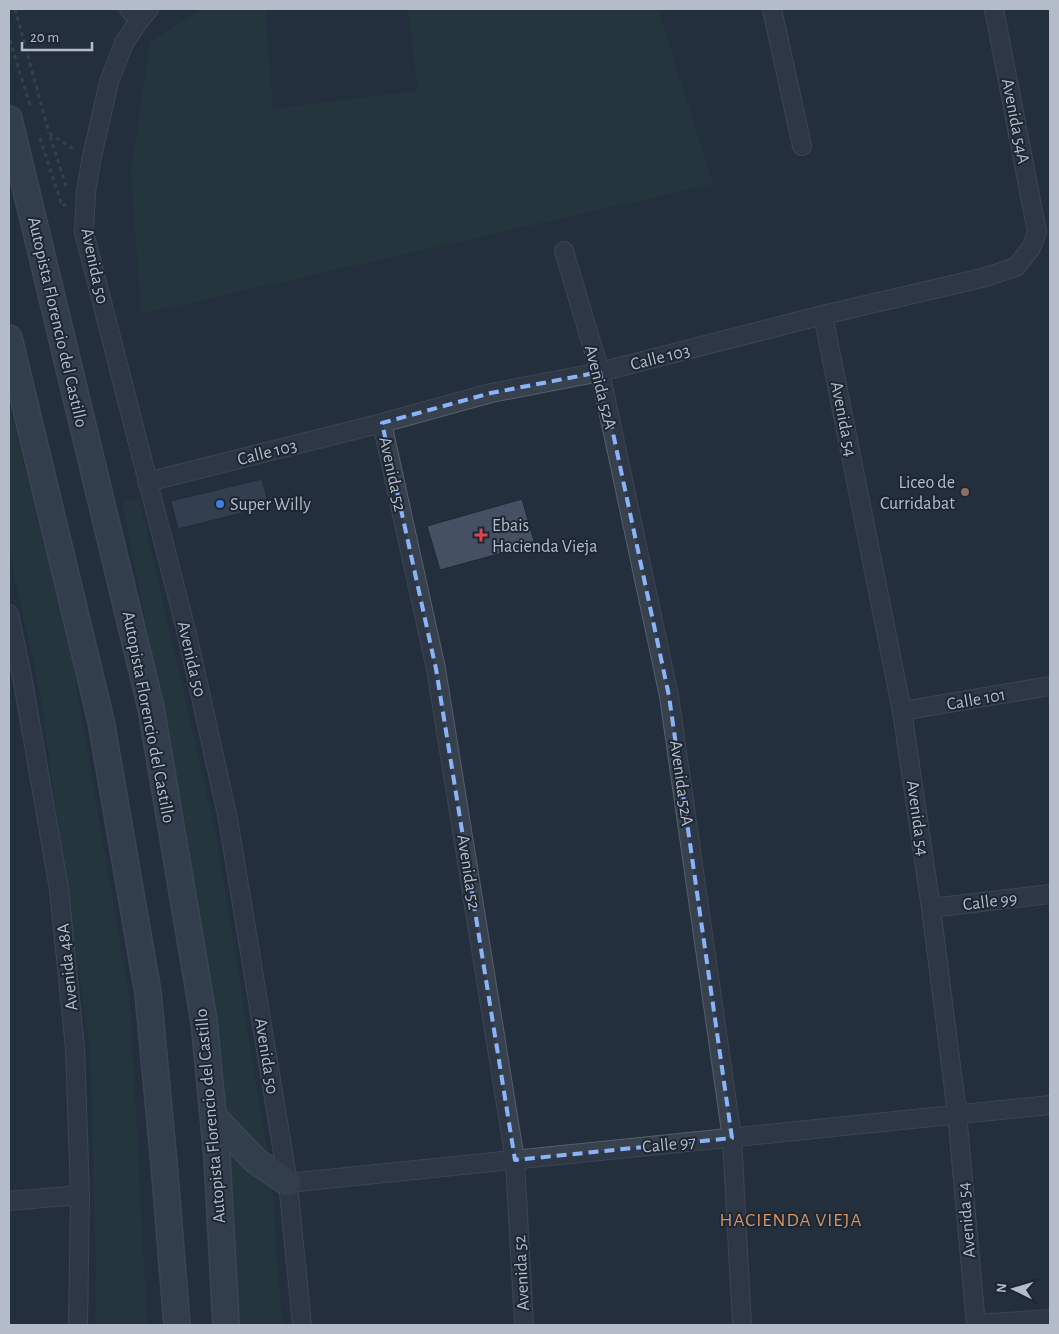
<svg xmlns="http://www.w3.org/2000/svg" width="1059" height="1334" viewBox="0 0 1059 1334" font-family="'Alegreya Sans',sans-serif">
<style>
.green{fill:#263c3f}
.building{fill:#455162;stroke:#1f2835}
.lines{fill:none;stroke-linecap:round;stroke-linejoin:round}
.street-casing{stroke:#565f6c;stroke-width:20}
.secondary-casing{stroke:#565f6c;stroke-width:28}
.path{stroke:#44595c;stroke-width:3;stroke-dasharray:4 4;stroke-linecap:butt}
.street{stroke:#38414e;stroke-width:18}
.secondary{stroke:#465061;stroke-width:25}
.marked{fill:none;stroke:#8ab4f8;stroke-width:4;stroke-dasharray:10 6;stroke-linejoin:round}
.education-dot{fill:#8d6e63;stroke:#1d2633;stroke-width:2}
.shop-dot{fill:#3f7fe0;stroke:#1d2633;stroke-width:2}
.health-dot{fill:#e0444e;stroke:#1d2633;stroke-width:2}
.labels{text-anchor:middle;stroke-width:4;stroke-linejoin:round;paint-order:stroke}
.street-label{font-size:18px;fill:#b4bcc9;stroke:#1d2633}
.poi-label{font-size:18px;fill:#b4bcc9;stroke:#1d2633;text-anchor:start}
.neighbourhood-label{font-size:19px;letter-spacing:1px;fill:#d59563;stroke:#1d2633}
</style>
<rect width="100%" height="100%" fill="#242f3e"/>
<!-- green -->
<path class="green" d="M203,9H265L273,109L418,91L408,9H658L713,184L141,314L131,171L150,42Z
M9,404L72,660L130,1001L147,1325H95L96,1272L90,1048L40,693L9,550Z
M139,498L214,825L271,1172L282,1325H236L226,1150L187,831L122,502Z"/>
<!-- building -->
<path class="building" d="M262,479L269,506L178,529L171,501Z
M522,499L535,544L440,570L427,526Z"/>
<g class="lines">
<defs>
<path id="street" d="M129,9L139,21
M149,9L139,21L124,43L109,82L91,161L86,192L84,232L187,634L228,819L288,1183L302,1325
M772,9L802,146
M564,251L600,372L669,696L732,1138L742,1325
M823,315L902,711L931,908L957,1113L976,1325
M382,423L436,669L515,1160L524,1325
M147,482L382,423L491,393L600,372L823,315L982,278L1016,267L1031,248L1037,232L994,9
M9,614L22,676L59,889L75,1048L80,1195L78,1325
M902,711L1050,686
M931,908L1050,894
M288,1183L1050,1105
M9,1201L80,1195
M976,1324L1050,1319"/>
<path id="secondary" d="M9,119L151,708L204,1021L217,1157L226,1325
M9,338L101,721L148,993L164,1163L177,1325
M213,1116L256,1161L288,1183"/>
</defs>
<!-- street casing -->
<use href="#street" class="street-casing"/>
<!-- secondary casing -->
<use href="#secondary" class="secondary-casing"/>
<!-- path -->
<path class="path" d="M15,9L49,133
M9,41H10L30,105
M40,138L62,206L66,204
M66,186L49,133L73,149"/>
<!-- street -->
<use href="#street" class="street"/>
<!-- secondary -->
<use href="#secondary" class="secondary"/>
</g>
<!-- marked area -->
<path d="M0 0H1059V1334H0ZM600,372L669,696L732,1138L515,1160L436,669L382,423L491,393Z" fill="#242f3e" fill-opacity=".55" fill-rule="evenodd"/>
<path class="marked" d="M600,372L669,696L732,1138L515,1160L436,669L382,423L491,393Z"/>
<!-- markers -->
<circle class="education-dot" cx="965" cy="492" r="5"/>
<circle class="shop-dot" cx="220" cy="504" r="5"/>
<path class="health-dot" d="M478.5 527.5h5v5h5v5h-5v5h-5v-5h-5v-5h5z"/>
<g class="labels">
<!-- street labels -->
<g class="street-label">
<text transform="translate(1016 121) rotate(79)" y="6">Avenida 54A</text>
<text transform="translate(95 266) rotate(78)" y="6">Avenida 50</text>
<text transform="translate(58 322) rotate(77)" y="6">Autopista Florencio del Castillo</text>
<text transform="translate(660 357) rotate(-14)" y="6">Calle 103</text>
<text transform="translate(601 387) rotate(76)" y="6">Avenida 52A</text>
<text transform="translate(844 419) rotate(79)" y="6">Avenida 54</text>
<text transform="translate(267 452) rotate(-14)" y="6">Calle 103</text>
<text transform="translate(393 474) rotate(78)" y="6">Avenida 52</text>
<text transform="translate(192 659) rotate(77)" y="6">Avenida 50</text>
<text transform="translate(976 699) rotate(-10)" y="6">Calle 101</text>
<text transform="translate(149 717) rotate(79)" y="6">Autopista Florencio del Castillo</text>
<text transform="translate(682 783) rotate(82)" y="6">Avenida 52A</text>
<text transform="translate(918 818) rotate(82)" y="6">Avenida 54</text>
<text transform="translate(469 872) rotate(81)" y="6">Avenida 52</text>
<text transform="translate(990 901) rotate(-7)" y="6">Calle 99</text>
<text transform="translate(67 967) rotate(-96)" y="6">Avenida 48A</text>
<text transform="translate(267 1056) rotate(81)" y="6">Avenida 50</text>
<text transform="translate(210 1116) rotate(-95)" y="6">Autopista Florencio del Castillo</text>
<text transform="translate(669 1144) rotate(-6)" y="6">Calle 97</text>
<text transform="translate(966 1220) rotate(-95)" y="6">Avenida 54</text>
<text transform="translate(521 1273) rotate(-93)" y="6">Avenida 52</text>
</g>
<!-- poi labels -->
<g class="poi-label">
<text x="955" y="488" text-anchor="end">Liceo de<tspan x="955" dy="21">Curridabat</tspan></text>
<text x="230" y="510">Super Willy</text>
<text x="492" y="531">Ebais<tspan x="492" dy="21">Hacienda Vieja</tspan></text>
</g>
<!-- neighbourhood labels -->
<g class="neighbourhood-label">
<text x="791" y="1226">HACIENDA VIEJA</text>
</g>
</g>
<!-- border -->
<rect width="1059" height="1334" fill="none" stroke="#b4bcc9" stroke-width="20"/>
<!-- north arrow -->
<g transform="translate(1014 1289) rotate(275)" stroke="#1d2633" stroke-width="4" paint-order="stroke">
<path d="M0-4L9 19L0 12L-9 19Z" fill="#b4bcc9"/>
<text y="-8" font-size="14" font-weight="bold" text-anchor="middle" fill="#b4bcc9">N</text>
</g>
<!-- scale -->
<path d="M22 42v8h70v-8" fill="none" stroke="#b4bcc9" stroke-width="2.5"/>
<text x="30" y="42" font-size="15" fill="#b4bcc9" stroke="#1d2633" stroke-width="4" paint-order="stroke">20 m</text>
</svg>
